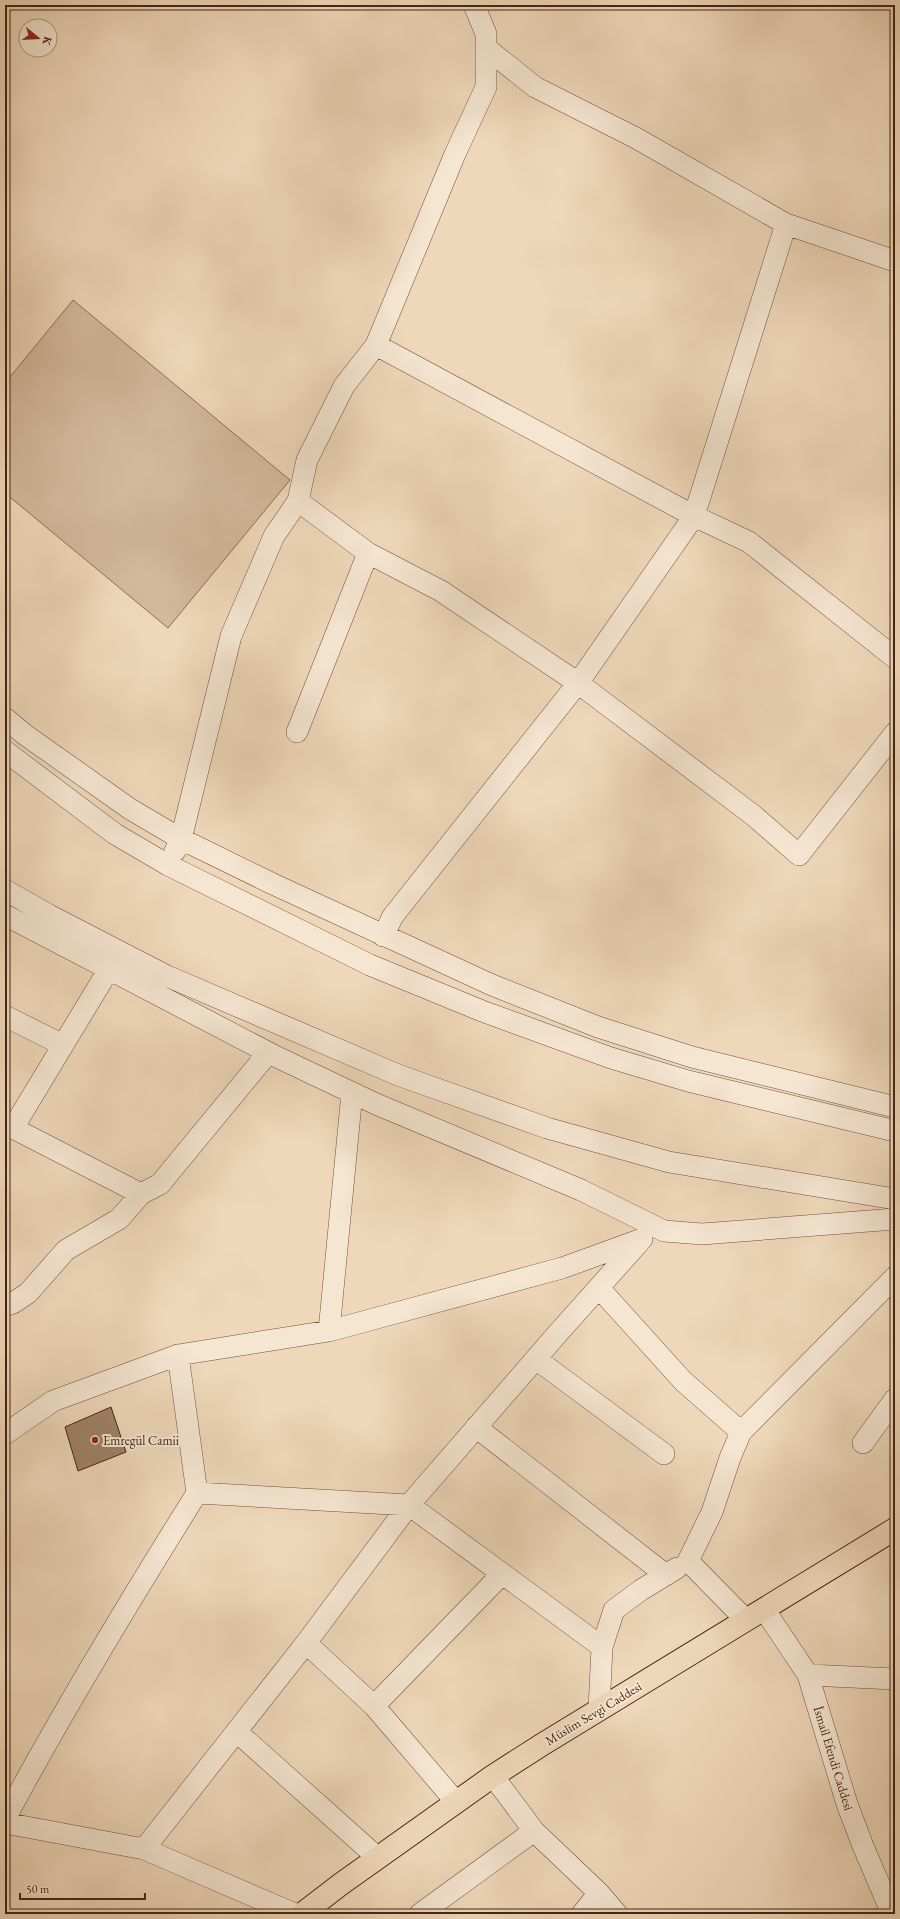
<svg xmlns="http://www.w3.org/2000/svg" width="900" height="1919" viewBox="0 0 900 1919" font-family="'EB Garamond',serif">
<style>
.green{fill:#d2b99d;stroke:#8c6e58}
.building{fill:#9e8269;stroke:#462412}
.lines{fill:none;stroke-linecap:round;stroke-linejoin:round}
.minor-casing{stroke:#70513c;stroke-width:22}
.major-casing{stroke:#462412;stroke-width:24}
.minor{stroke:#f5e6d2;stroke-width:21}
.major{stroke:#efd8ba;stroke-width:22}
.poi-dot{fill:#8f2418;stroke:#f5e6d2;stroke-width:1.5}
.labels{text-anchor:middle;stroke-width:4;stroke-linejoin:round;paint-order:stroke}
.poi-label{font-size:13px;fill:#462412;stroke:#f5e6d2;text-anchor:start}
.street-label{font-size:13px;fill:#462412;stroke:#f5e6d2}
</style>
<rect width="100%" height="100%" fill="#efd8ba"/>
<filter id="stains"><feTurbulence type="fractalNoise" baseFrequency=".005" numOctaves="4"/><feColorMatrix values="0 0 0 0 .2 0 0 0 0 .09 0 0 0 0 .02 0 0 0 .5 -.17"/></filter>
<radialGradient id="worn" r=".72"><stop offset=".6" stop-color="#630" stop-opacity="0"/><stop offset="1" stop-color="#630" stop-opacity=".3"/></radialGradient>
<!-- green -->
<path class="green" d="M73,300L290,480L168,628L5,493V383Z"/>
<!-- building -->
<path class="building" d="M111,1407L126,1452L78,1471L65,1427Z"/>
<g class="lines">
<defs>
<path id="minor" d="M486,48L535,87L636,138L786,224L895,261
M376,345L694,516L786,224
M298,501L368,553L441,591L578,683L753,815L799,855L895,733
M5,718L24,734L130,809L181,839L273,884L492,985L598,1027L692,1057L895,1107
M297,732L368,553
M5,751L115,834L168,865L370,965L482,1011L611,1058L688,1081L895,1131
M175,851L181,839L231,636L274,536L298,501L307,460L344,386L376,345L455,154L486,87V34L474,5
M5,890L49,915L167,976L398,1075L547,1128L669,1162L895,1199
M5,915L277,1057L376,1104L581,1190L664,1231L702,1234L895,1219
M383,936L393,916L578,683L694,516L749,542L895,658
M5,1016L63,1045
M5,1124L141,1194L160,1184L268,1053
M13,1128L109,969
M599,1288L683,1381L741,1432L730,1458L712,1512L688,1561L746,1620
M5,1306L13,1303L28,1293L66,1250L119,1219L141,1194
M329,1331L352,1093
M178,1355L197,1493
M536,1359L664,1454
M476,1427L666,1575
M741,1432L895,1277
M5,1434L53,1401L178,1355L329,1331L562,1268L639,1240
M863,1443L895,1399
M764,1609L808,1675L847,1804L863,1846L892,1914
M306,1643L374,1706L502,1574
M808,1675L895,1679
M374,1706L456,1802
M599,1709L602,1647L614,1610L641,1590L677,1568
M237,1732L378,1858
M493,1776L534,1831L599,1893L617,1914
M5,1819C64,1708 130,1600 197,1493L409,1505L602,1647
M5,1823L144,1849L306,1643L409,1505L559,1332L642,1239
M144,1849L295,1914
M420,1914L534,1831
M582,1914L599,1893"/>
<path id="major" d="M302,1914L341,1884L493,1776L543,1744L895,1529"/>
</defs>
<!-- minor casing -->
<use href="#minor" class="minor-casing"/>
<!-- major casing -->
<use href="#major" class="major-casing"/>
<!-- minor -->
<use href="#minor" class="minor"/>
<!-- major -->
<use href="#major" class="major"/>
</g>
<!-- markers -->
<circle class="poi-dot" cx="95" cy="1440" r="4"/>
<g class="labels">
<!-- poi labels -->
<g class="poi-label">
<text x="103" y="1445">Emregül Camii</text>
</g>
<!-- street labels -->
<g class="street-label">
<text transform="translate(593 1713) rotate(-31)" y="5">Müslim Sevgi Caddesi</text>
<text transform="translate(834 1758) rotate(73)" y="5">İsmail Efendi Caddesi</text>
</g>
</g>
<!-- margin -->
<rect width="900" height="1919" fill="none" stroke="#efd8ba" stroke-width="20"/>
<rect x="6" y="6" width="888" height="1907" fill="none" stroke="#462412" stroke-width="2"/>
<rect x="10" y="10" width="880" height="1899" fill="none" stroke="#462412"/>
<!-- north arrow -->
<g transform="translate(38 38) rotate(108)"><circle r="19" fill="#f5e6d2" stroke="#af9885"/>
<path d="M0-3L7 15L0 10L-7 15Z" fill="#8f2418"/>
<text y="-6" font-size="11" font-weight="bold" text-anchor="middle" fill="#462412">K</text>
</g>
<!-- scale -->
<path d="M20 1893v6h125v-6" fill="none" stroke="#462412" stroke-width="2"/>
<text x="26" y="1893" font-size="12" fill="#462412" stroke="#f5e6d2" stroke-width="3" paint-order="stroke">50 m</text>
<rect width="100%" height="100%" filter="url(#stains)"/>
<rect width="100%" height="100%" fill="url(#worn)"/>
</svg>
